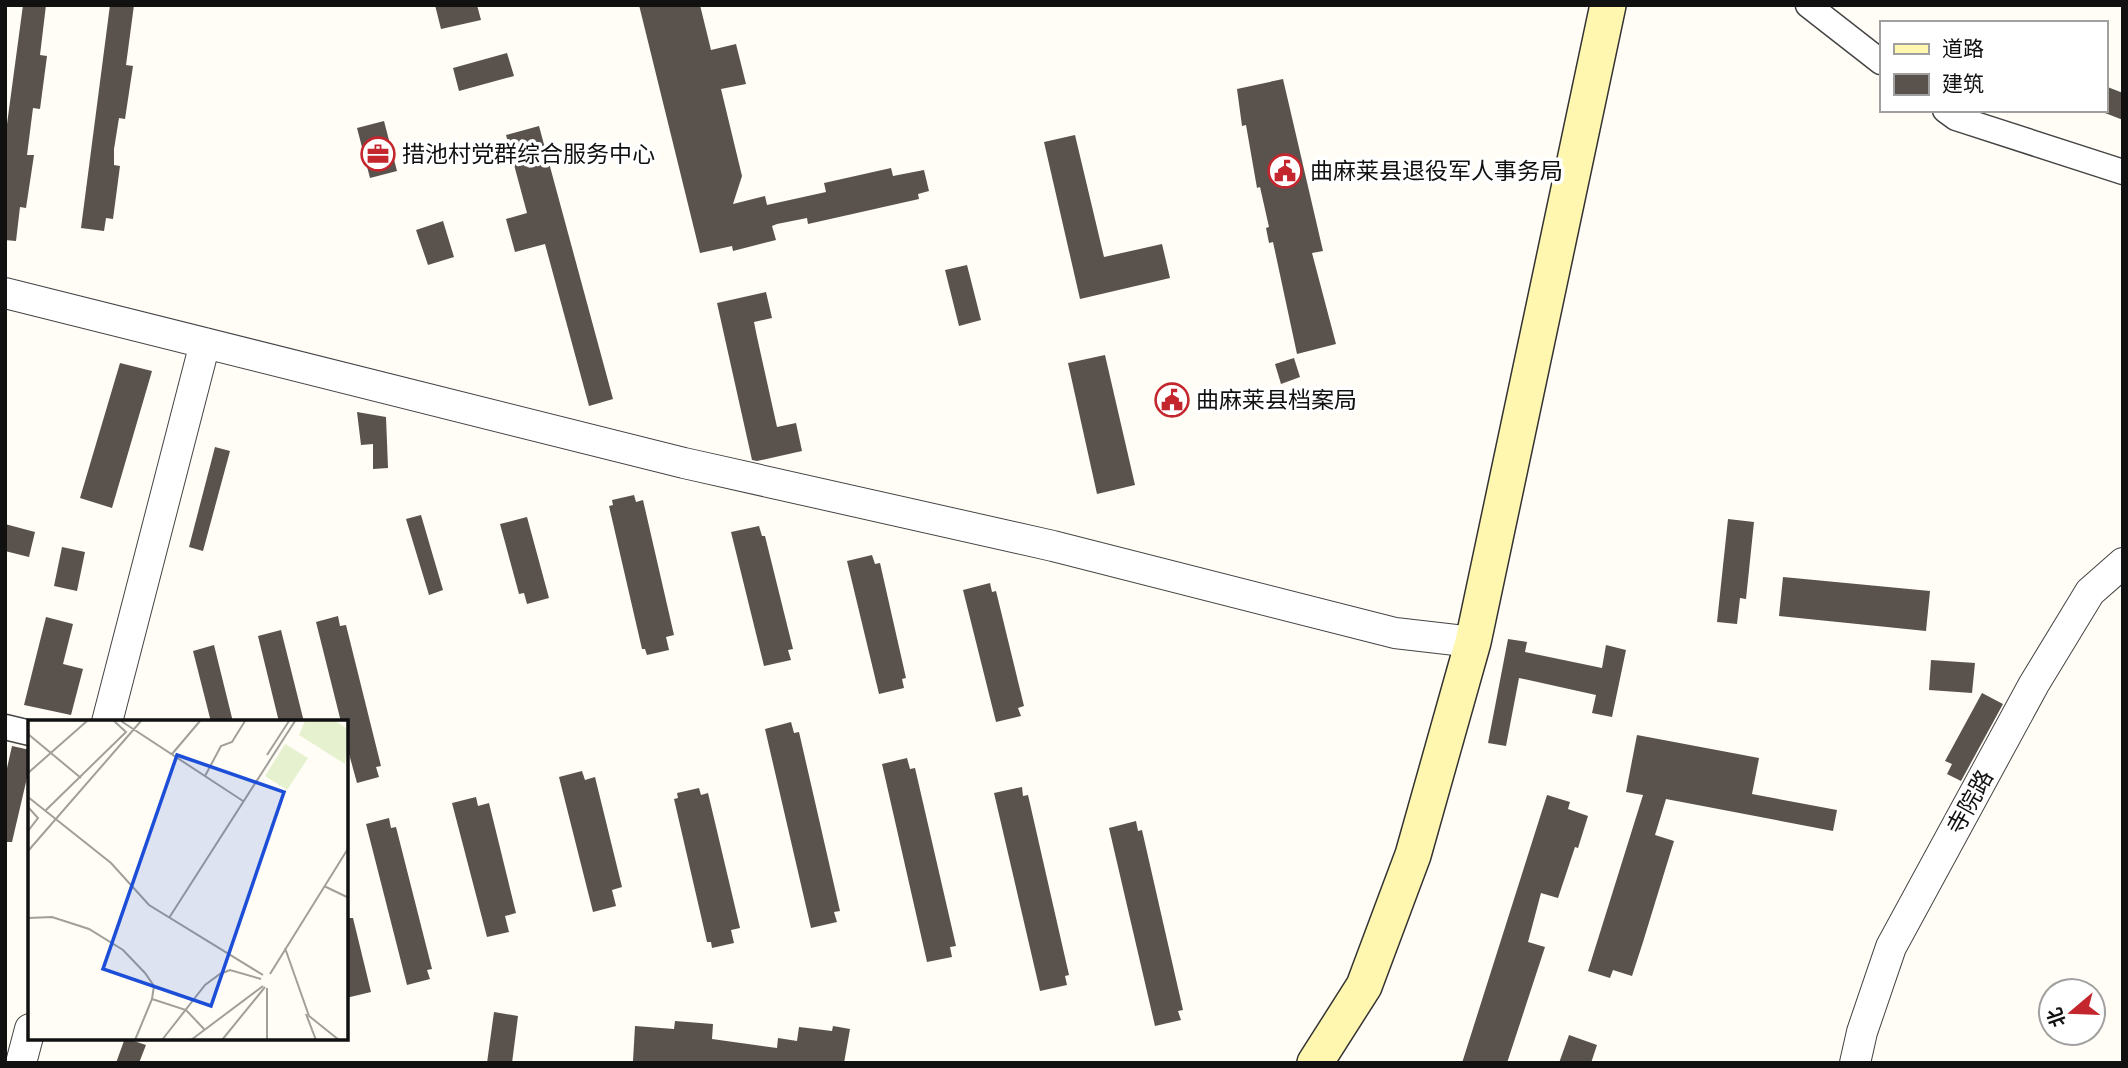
<svg xmlns="http://www.w3.org/2000/svg" width="2128" height="1068" viewBox="0 0 2128 1068" font-family="Literata,'Noto Sans SC',serif">
<style>
.building{fill:#5a524d}
.lines{fill:none;stroke-linecap:round;stroke-linejoin:round}
.minor-casing{stroke:#444;stroke-width:27}
.tertiary-casing{stroke:#444;stroke-width:32}
.secondary-casing{stroke:#333;stroke-width:38}
.minor{stroke:#fff;stroke-width:24}
.tertiary{stroke:#fff;stroke-width:30}
.secondary{stroke:#fff6b0;stroke-width:35}
.labels{text-anchor:middle;stroke-width:7;stroke-linejoin:round;paint-order:stroke}
.poi-label{font-size:23px;fill:#111;stroke:#fff;text-anchor:start}
.street-label{font-size:23px;fill:#111;stroke:#fff}
.inset-road{fill:none;stroke:#a09f9a;stroke-width:2}
.view{fill:#1d4ed8;fill-opacity:0.15;stroke:#1d4ed8;stroke-width:3.5}
.inset-edge{fill:none;stroke:#111;stroke-width:3.5}
</style>
<rect width="100%" height="100%" fill="#fffdf5"/>
<!-- building -->
<path class="building" d="M23,5H46L40,55L47,56L40,109L33,108L27,155H34L26,208L20,207L16,241L5,240V139Z
M110,5H134L126,65L133,66L125,119L119,118L114,149V165L120,166L113,219L106,218L104,231L81,228Z
M435,5H477L481,20L441,29Z
M639,5H700L711,50L736,44L746,84L721,89L742,176L733,204L765,196L767,205L826,192L824,183L891,168L893,176L924,170L929,191L918,194L919,199L808,224L807,218L777,224L772,226L776,240L733,251L732,246L700,253Z
M507,53L514,76L459,91L453,68Z
M1283,79L1323,251L1312,253L1336,344L1297,354L1273,242L1269,243L1266,228L1269,227L1260,187L1257,188L1246,125L1242,126L1237,89Z
M2105,86L2123,93V120L2105,113Z
M384,121L397,171L370,178L357,128Z
M539,126L613,399L589,406L545,244L515,252L506,219L527,213L506,135Z
M1075,135L1104,257L1162,244L1170,278L1080,299L1044,142Z
M443,221L454,257L428,265L416,230Z
M967,265L981,320L959,326L945,270Z
M766,292L772,318L754,322L757,337L777,427L796,423L802,451L757,461L752,460L717,303Z
M1105,355L1135,485L1097,494L1068,363Z
M1294,358L1300,377L1281,384L1275,364Z
M120,363L152,371L112,508L80,498Z
M357,412L386,417L388,468L373,469V444L361,445Z
M215,447L230,451L203,551L189,547Z
M634,495L636,502L643,500L674,635L666,637L669,650L647,655L645,649H642L609,506L613,505L612,500Z
M421,515L443,590L429,595L406,519Z
M527,517L549,598L527,604L524,593L519,594L500,524Z
M1728,519L1754,522L1746,599L1740,598L1737,624L1717,622Z
M5,524L35,532L29,557L5,551Z
M759,526L762,536H765L793,649L788,650L791,660L764,666L731,532Z
M62,547L85,552L77,591L54,586Z
M872,555L875,564L880,563L906,678L902,679L904,688L879,694L847,561Z
M1783,577L1930,591L1926,631L1779,616Z
M990,583L992,592L996,591L1024,706L1018,708L1021,716L996,722L963,590Z
M338,616L340,626L346,625L381,766L376,767L379,777L357,783L346,743V722H341L316,622Z
M46,617L73,624L63,664L83,669L71,715L24,705Z
M281,630L304,722H279L258,636Z
M1508,639L1527,642L1525,652L1602,668L1606,645L1626,650L1612,717L1592,713L1596,695L1519,678L1506,746L1488,743Z
M214,645L233,722H211L193,651Z
M1931,660L1975,663L1972,693L1929,690Z
M1982,693L2003,704L1961,781L1947,774L1952,764L1945,761Z
M791,722L794,733L799,732L840,911L834,912L837,922L811,928L765,729Z
M1637,735L1759,758L1752,794L1837,810L1833,831L1666,799L1655,835L1674,841L1643,942L1632,976L1613,970L1610,978L1588,971L1643,795L1626,792Z
M12,746L30,750V765L12,842H5V777Z
M907,758L910,769L915,768L956,946L950,947L952,957L927,962L882,764Z
M582,771L585,780L595,777L622,887L612,890L616,906L593,912L559,777Z
M1022,787L1023,796L1028,795L1069,975L1065,976L1067,985L1040,991L994,793Z
M699,788L701,795L708,793L740,928L731,930L734,943L712,948L711,942H707L674,799L678,798L677,793Z
M1547,795L1570,802L1568,809L1588,816L1578,848L1575,847L1558,898L1541,893L1528,942L1545,947L1507,1063H1462Z
M476,797L478,806L489,803L516,913L505,916L509,932L487,937L452,803Z
M389,818L391,828L396,827L432,969L427,970L430,979L407,985L366,824Z
M1136,821L1138,831L1142,830L1183,1010L1178,1011L1181,1020L1155,1026L1109,828Z
M346,918H353L371,992L346,998Z
M494,1012L518,1016L512,1063H487Z
M675,1021L713,1024L712,1039L777,1048L778,1038L797,1041L799,1027L832,1031L833,1026L850,1029L844,1063L633,1061L635,1026L674,1029Z
M1569,1035L1597,1045L1591,1063H1559Z
M125,1038L146,1045L139,1063H116Z"/>
<g class="lines">
<defs>
<path id="minor" d="M1808,5L1881,62
M1945,110L1956,118L2123,172
M5,727L30,733"/>
<path id="tertiary" d="M5,293L684,463L1053,546L1395,633L1473,642
M107,722L205,343
M21,1063L30,1029
M1855,1063L1862,1032L1891,947L2034,684L2090,592L2123,563"/>
<path id="secondary" d="M1315,1063L1364,986L1413,855L1473,642L1608,5"/>
</defs>
<!-- minor casing -->
<use href="#minor" class="minor-casing"/>
<!-- tertiary casing -->
<use href="#tertiary" class="tertiary-casing"/>
<!-- secondary casing -->
<use href="#secondary" class="secondary-casing"/>
<!-- minor -->
<use href="#minor" class="minor"/>
<!-- tertiary -->
<use href="#tertiary" class="tertiary"/>
<!-- secondary -->
<use href="#secondary" class="secondary"/>
</g>
<!-- icons -->
<defs>
<symbol id="office-ring" viewBox="-11 -11 22 22"><circle r="9.5" fill="#fff" stroke="#c4262e" stroke-width="1.5"/><path d="M-6-3h4V-5.5h4V-3h4V5H-6ZM-1-4.5V-3h2v-1.5ZM-6 0V1H6V0Z" fill="#c4262e"/></symbol>
<symbol id="civic-ring" viewBox="-11 -11 22 22"><circle r="9.5" fill="#fff" stroke="#c4262e" stroke-width="1.5"/><path d="M-.6-6.5H3V-4.5H.6V-3L4-1V1h2V6H-6V1h2V-1L-.6-3ZM-1.2 2.5V6h2.4V2.5Z" fill="#c4262e"/></symbol>
</defs>
<g fill-rule="evenodd">
<use href="#office-ring" x="359" y="135" width="38" height="38"/>
<use href="#civic-ring" x="1266" y="152" width="38" height="38"/>
<use href="#civic-ring" x="1153" y="381" width="38" height="38"/>
</g>
<g class="labels">
<!-- poi labels -->
<g class="poi-label">
<text x="402" y="162">措池村党群综合服务中心</text>
<text x="1310" y="179">曲麻莱县退役军人事务局</text>
<text x="1196" y="408">曲麻莱县档案局</text>
</g>
<!-- street labels -->
<g class="street-label">
<text transform="translate(1970 802) rotate(-61)" y="8">寺院路</text>
</g>
</g>
<!-- overview -->
<g transform="translate(28 720)">
<rect width="320" height="320" fill="#fffdf5"/>
<path d="M277,1H307L320,9L317,44L271,15ZM257,24L280,38L259,70L237,56Z" fill="#e6f2cf"/>
<path class="inset-road" d="M93,1L215,81M0,14L53,58M144,34L172,1M239,35L261,1M0,53L59,1M177,56L193,26L204,22L217,1M0,77L83,143L121,185L235,255M0,87L10,98L0,111M17,91L98,12L86,1M0,131L113,1M296,166L321,178M0,198L24,197L61,209L95,230L117,253L126,266L124,279L107,320M141,198L267,1M257,228L281,296L311,320M242,254L321,127M124,279L158,290L176,309M278,294L288,320M134,320L177,265L192,254L202,250L233,259M163,320L235,266M194,320L237,267M239,320V268"/>
<path class="view" d="M149,35L256,72L183,286L75,249Z"/>
<rect width="320" height="320" class="inset-edge"/>
</g>
<!-- border -->
<rect width="2128" height="1068" fill="none" stroke="#111111" stroke-width="14"/>
<!-- legend -->
<rect x="1880" y="21" width="228" height="91" fill="#ffffff" stroke="#a0a0a0" stroke-width="2"/>
<rect x="1894" y="44" width="35" height="10" fill="#fff6b0" stroke="#a0a0a0" stroke-width="2"/>
<text x="1942" y="56" font-size="21" fill="#111111">道路</text>
<rect x="1894" y="74" width="35" height="21" fill="#5a524d" stroke="#a0a0a0" stroke-width="2"/>
<text x="1942" y="91" font-size="21" fill="#111111">建筑</text>
<!-- north arrow -->
<g transform="translate(2072 1012) rotate(251)"><circle r="33" fill="#ffffff" stroke="#a0a0a0" stroke-width="2"/>
<path d="M0-5L12 26L0 18L-12 26Z" fill="#c4262e"/>
<text y="-10" font-size="19" font-weight="bold" text-anchor="middle" fill="#111111">北</text>
</g>
</svg>
